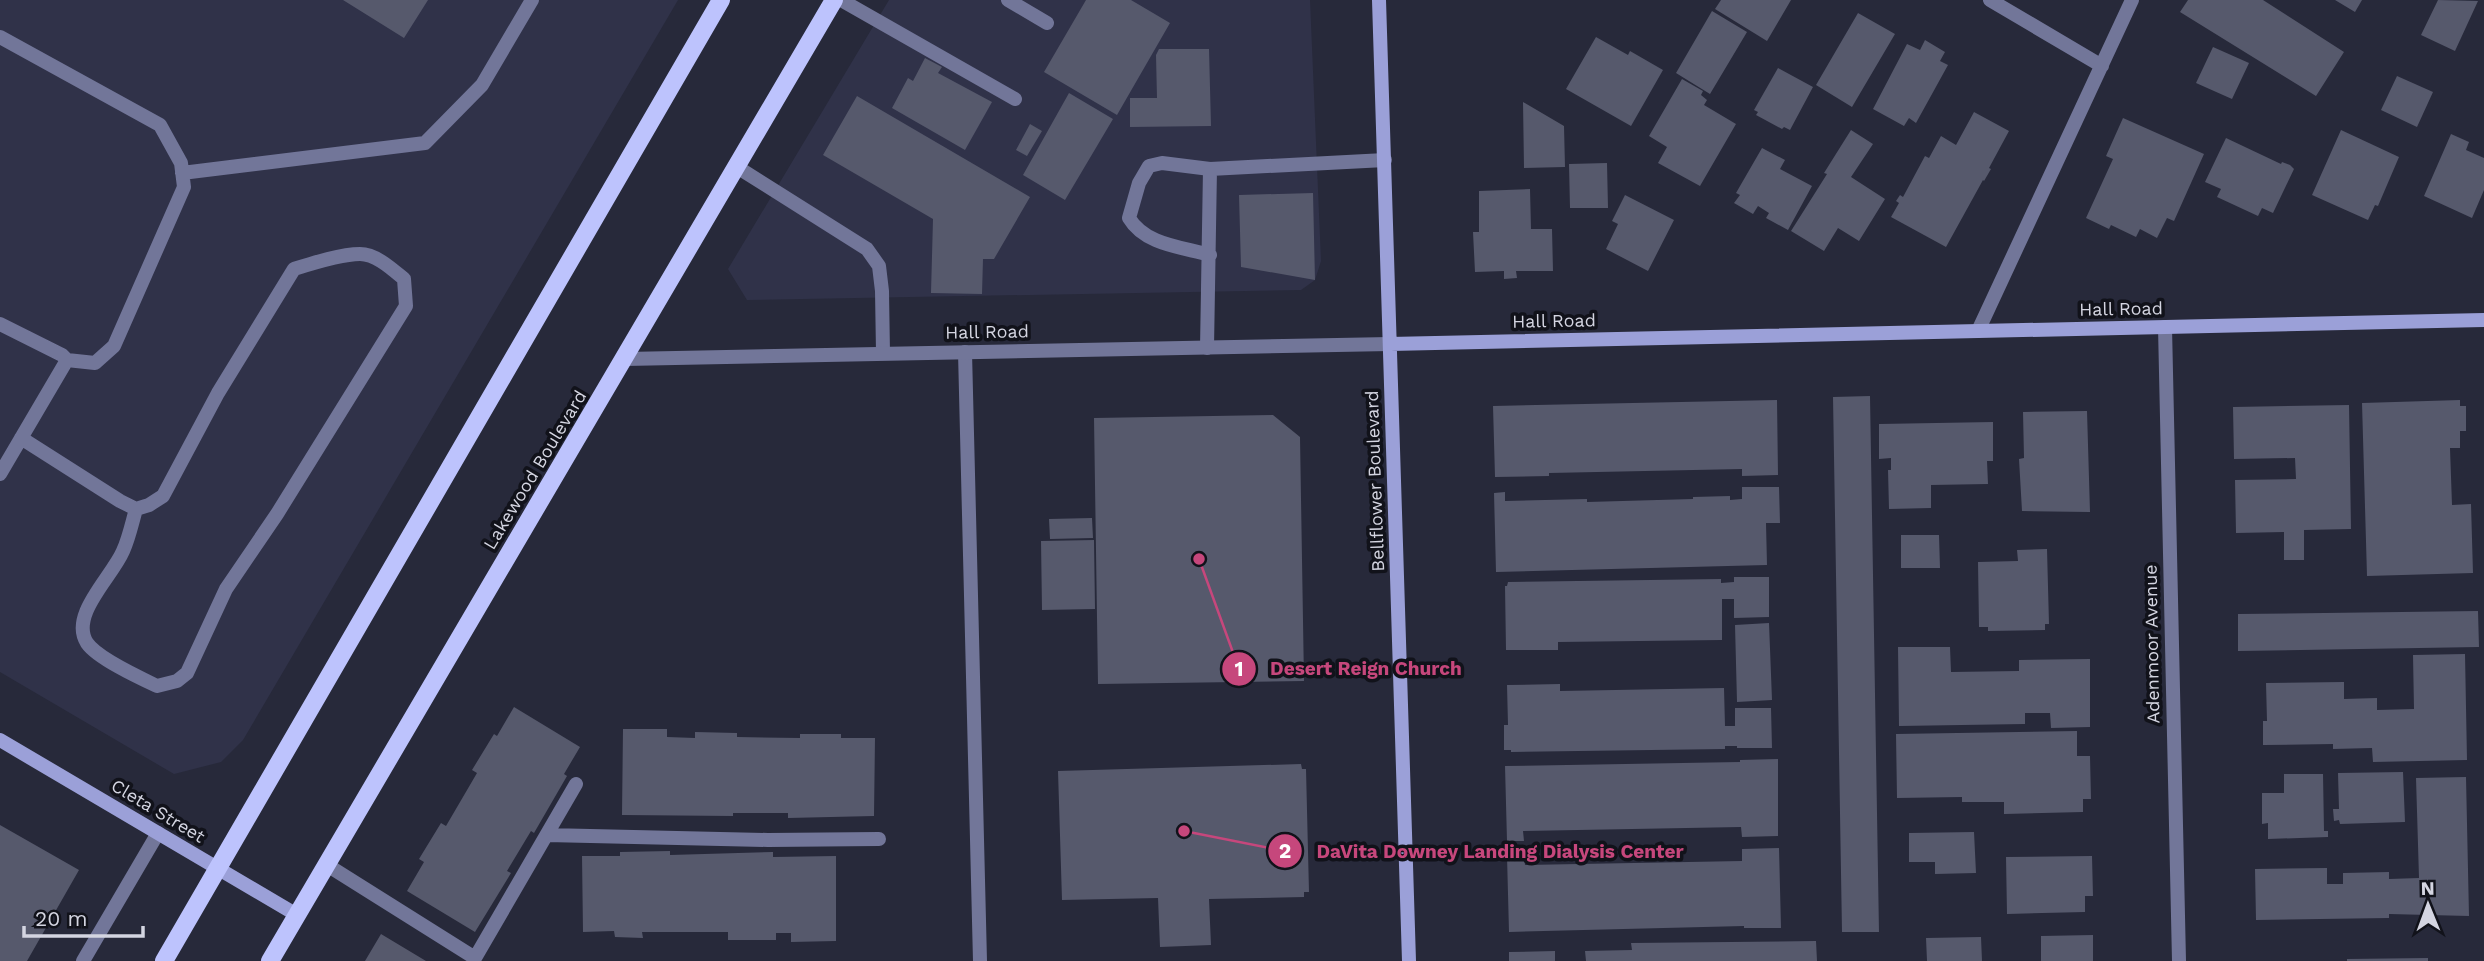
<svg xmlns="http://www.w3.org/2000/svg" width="2484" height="961" viewBox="0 0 2484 961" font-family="'Work Sans',sans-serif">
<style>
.built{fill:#303249}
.building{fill:#56596c}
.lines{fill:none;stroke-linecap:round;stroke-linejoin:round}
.lane{stroke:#727699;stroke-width:14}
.street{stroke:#727699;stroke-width:14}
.secondary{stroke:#9ba0d8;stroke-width:14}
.primary{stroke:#bdc3fd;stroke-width:18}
.labels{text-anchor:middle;stroke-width:7;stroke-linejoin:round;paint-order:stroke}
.street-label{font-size:18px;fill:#d4d5e1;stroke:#11121a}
.leader{fill:none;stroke:#c6477c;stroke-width:2.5}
.callout-dot{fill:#c6477c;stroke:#11121a;stroke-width:2.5}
.mark-label{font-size:21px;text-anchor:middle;font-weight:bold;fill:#fff}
.callout-label{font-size:19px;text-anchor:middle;font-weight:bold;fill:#c6477c;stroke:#11121a;stroke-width:7;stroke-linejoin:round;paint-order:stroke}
</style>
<rect width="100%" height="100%" fill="#27293a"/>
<!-- built -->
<path class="built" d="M0,0H678L243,740L221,762L174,774L0,672Z
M889,0H1310L1321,261L1315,280L1301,290L747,300L728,269Z"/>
<!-- building -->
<path class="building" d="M343,0H428L404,38Z
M1086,0H1131L1170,23L1117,115L1044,72Z
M1721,0H1791L1767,41L1715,9Z
M2188,0H2263L2344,52L2316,96L2180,12Z
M2335,0H2362L2355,12Z
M2438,0L2478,1L2455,51L2421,35Z
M1712,11L1747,32L1710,94L1676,73Z
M1858,13L1895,34L1852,107L1816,85Z
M1596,37L1628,55L1630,51L1663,70L1631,126L1566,89Z
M1925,40L1945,52L1940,61L1948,65L1916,123L1909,118L1904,126L1873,109L1907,44L1920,50Z
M2213,47L2249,63L2232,99L2196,83Z
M1159,49H1209L1211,126L1130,127V98H1157L1156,55Z
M925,58L942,67L938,73L992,102L965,150L892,108L908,78L913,81Z
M1778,68L1813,87L1790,130L1784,127L1782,129L1756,115L1758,112L1754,110Z
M2397,76L2433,92L2417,127L2381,110Z
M1682,79L1703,91L1701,95L1707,100L1704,105L1736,124L1700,186L1658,163L1667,147L1649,136Z
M1069,93L1113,119L1065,200L1023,175Z
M857,96L1030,197L994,259H983L982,294L931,293L933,219L823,155Z
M1523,102L1564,126L1565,167L1524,168Z
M1974,112L2009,131L1989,168L1991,169L1984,181L1983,180L1946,247L1891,217L1899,203L1896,201L1900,195L1903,197L1925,156L1929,158L1941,136L1956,145Z
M2123,118L2204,154L2174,221L2167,218L2157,238L2140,229L2136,237L2111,225L2109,229L2086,218L2113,159L2106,156Z
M1030,124L1042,131L1027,156L1016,150Z
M1851,130L1873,144L1851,177L1885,199L1859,241L1838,228L1824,251L1791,231L1827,174L1824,173Z
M2341,130L2399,157L2378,206L2375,205L2368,220L2312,195Z
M2451,134L2469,142L2466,150L2484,158V190L2472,218L2424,196Z
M2226,138L2281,164L2282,162L2290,165L2294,169L2273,213L2262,208L2258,216L2217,197L2221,189L2205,182Z
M1762,148L1785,160L1780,169L1812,186L1788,230L1766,218L1769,213L1758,206L1753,214L1734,203L1740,195L1736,193Z
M1607,163L1608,208H1570L1569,164Z
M1530,189L1531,229H1552L1553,271H1516L1517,278L1504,279V271L1475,272L1473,232H1479V191Z
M1313,193L1315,280L1241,267L1239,195Z
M1625,195L1674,220L1648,271L1606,249L1618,224L1612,221Z
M1870,396L1879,932H1842L1833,397Z
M1777,400L1778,475L1742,476V469L1549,473V476L1495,477L1493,406Z
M2460,400V406H2466V431H2460V448H2450L2452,505L2471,504L2473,573L2367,576L2362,403Z
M2349,405L2351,529L2304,530V560H2284V532L2236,533L2235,480L2296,479L2295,458L2234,459L2233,407Z
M2087,411L2090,512L2022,511L2019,459L2024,458L2023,412Z
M1273,415L1300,437L1304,681L1098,684L1094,418Z
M1993,422V461H1987L1988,484L1931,485V508L1889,509L1888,470H1891V458L1879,459V424Z
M1742,487H1779L1780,523H1766L1767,565L1496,572L1494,493L1505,492V501L1587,499V502L1693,499V497L1730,496V500L1742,499Z
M1092,518L1093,538L1050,539L1049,519Z
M1901,535H1939L1940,568H1901Z
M1094,540L1095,609L1042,610L1041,541Z
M2047,549L2049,624H2045V630L1988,631V627H1979L1978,562L2018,561L2017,550Z
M1734,577H1769V617L1734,618V599H1722V640L1558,642V650H1506L1505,586H1507L1508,582L1721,579V583L1734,582Z
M2478,611L2479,647L2238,651V614Z
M1769,623L1772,700L1737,702L1735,625Z
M1898,647H1950L1951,672L2019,671V660L2090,659V727L2051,728L2050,713H2025V724L1899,726Z
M2465,654L2467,760L2373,762L2372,748L2333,749V744L2263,745V721H2267L2266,683L2344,682V699L2377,698V710L2414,709L2413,655Z
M1560,684V691L1724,688L1725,726H1735V708H1771L1772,748H1737V746H1725V749L1511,752V750H1504V725H1508L1507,685Z
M514,707L580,747L564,774L567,776L534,833L531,831L507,871L511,873L475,932L407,891L424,862L419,859L441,823L446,826L477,773L472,770L494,734L497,736Z
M623,729H667V737L695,738V732L737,733V737L800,738V734H841V738H875L874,816L788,818V813H733V816L622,815Z
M2077,731V756H2090L2091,799H2083V812L2004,814V802H1962V797L1897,798L1896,734Z
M1778,759V836L1742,837L1741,827L1523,831L1524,841H1507L1505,766L1740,762V760Z
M1301,764L1302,769H1306L1309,892H1304V897L1209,899L1211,945L1160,947L1158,898L1062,900L1058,771Z
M2403,772L2405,822L2340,824L2339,820L2334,821L2333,809H2339L2338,773Z
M2284,774H2323L2324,831H2328V837L2268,839V823L2262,824V793H2284Z
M2466,777L2469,916L2389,914V918L2256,920L2255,869L2327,868V884H2343V873L2389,872V879L2419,878L2416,778Z
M0,825L79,870L27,961H0Z
M1974,832L1976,873L1935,874V862H1909V833Z
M1779,848L1781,928H1744V926L1509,932L1507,856H1524L1525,865L1742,861V849Z
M670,851V855L773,852V857L836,856V941L791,942V933H776V940H728V932H642L643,938L615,937L614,931L583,932L582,856H620V852Z
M2092,856L2093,896H2085V912L2007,914L2006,857Z
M381,934L426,961H365Z
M2093,935V961H2041V936Z
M1981,937L1982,961H1927L1926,938Z
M1816,941L1817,961H1586L1585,951L1632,950L1631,943Z
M1555,951V961H1509V952Z
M2428,958V961H2347V959Z"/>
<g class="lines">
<!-- lane -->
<path class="lane" d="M841,0L1015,99
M1008,0L1047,23
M0,37L160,125L181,163L184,187L114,346L95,363L67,360
M737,167L867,249L879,266L882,291L883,353
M182,173L425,143L482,85L532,0
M1210,255C1182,247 1145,245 1129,218L1139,183L1149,166L1162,163L1210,169L1385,160
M0,324L62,355L67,360L0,474
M1207,348L1210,169
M965,352L980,961
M21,438L120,501L136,509L149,505L163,496L218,393L294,269C313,263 341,254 360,254C376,254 392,269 404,279L406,306L277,514L226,589L187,673L177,681L157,686C140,678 97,658 87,643C69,615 112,577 123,551C129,538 132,523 136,509
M547,835L768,840L879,839
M327,865L475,958L473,961
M475,958L576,784"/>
<!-- street -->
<path class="street" d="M1990,0L2102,66
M2165,327L2179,961
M1978,331L2132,0
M625,359L1390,344
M83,961L158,833"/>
<!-- secondary -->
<path class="secondary" d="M1379,0L1409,961
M1390,344L2484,320
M0,740L297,915"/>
<!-- primary -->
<path class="primary" d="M164,961L721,0
M270,961L834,0"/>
</g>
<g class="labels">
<!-- street labels -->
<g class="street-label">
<text transform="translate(2121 309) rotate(-1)" y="6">Hall Road</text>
<text transform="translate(1554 321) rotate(-1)" y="6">Hall Road</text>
<text transform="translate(987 332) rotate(-1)" y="6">Hall Road</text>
<text transform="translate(535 470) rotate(-59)" y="6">Lakewood Boulevard</text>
<text transform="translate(1375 481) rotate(-92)" y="6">Bellflower Boulevard</text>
<text transform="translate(2152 644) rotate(-91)" y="6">Adenmoor Avenue</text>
<text transform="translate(158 811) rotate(31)" y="6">Cleta Street</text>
</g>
</g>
<!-- callouts -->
<path class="leader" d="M1199 559L1239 669M1184 831L1285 851"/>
<g class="callout-dot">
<circle cx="1199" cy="559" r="7"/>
<circle cx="1184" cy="831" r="7"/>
<circle cx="1239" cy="669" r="18"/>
<circle cx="1285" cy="851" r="18"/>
</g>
<g class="mark-label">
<text x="1239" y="676">1</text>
<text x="1285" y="858">2</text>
</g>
<g class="callout-label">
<text x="1366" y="675">Desert Reign Church</text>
<text x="1500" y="858">DaVita Downey Landing Dialysis Center</text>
</g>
<!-- north arrow -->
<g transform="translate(2428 905) rotate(359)" stroke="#11121a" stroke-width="5" paint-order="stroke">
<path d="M0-5L12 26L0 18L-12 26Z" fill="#d4d5e1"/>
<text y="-10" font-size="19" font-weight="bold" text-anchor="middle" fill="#d4d5e1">N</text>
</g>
<!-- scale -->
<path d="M24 926v10h119v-10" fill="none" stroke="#d4d5e1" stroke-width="3.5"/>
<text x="35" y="926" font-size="21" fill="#d4d5e1" stroke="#11121a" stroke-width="5" paint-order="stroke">20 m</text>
</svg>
